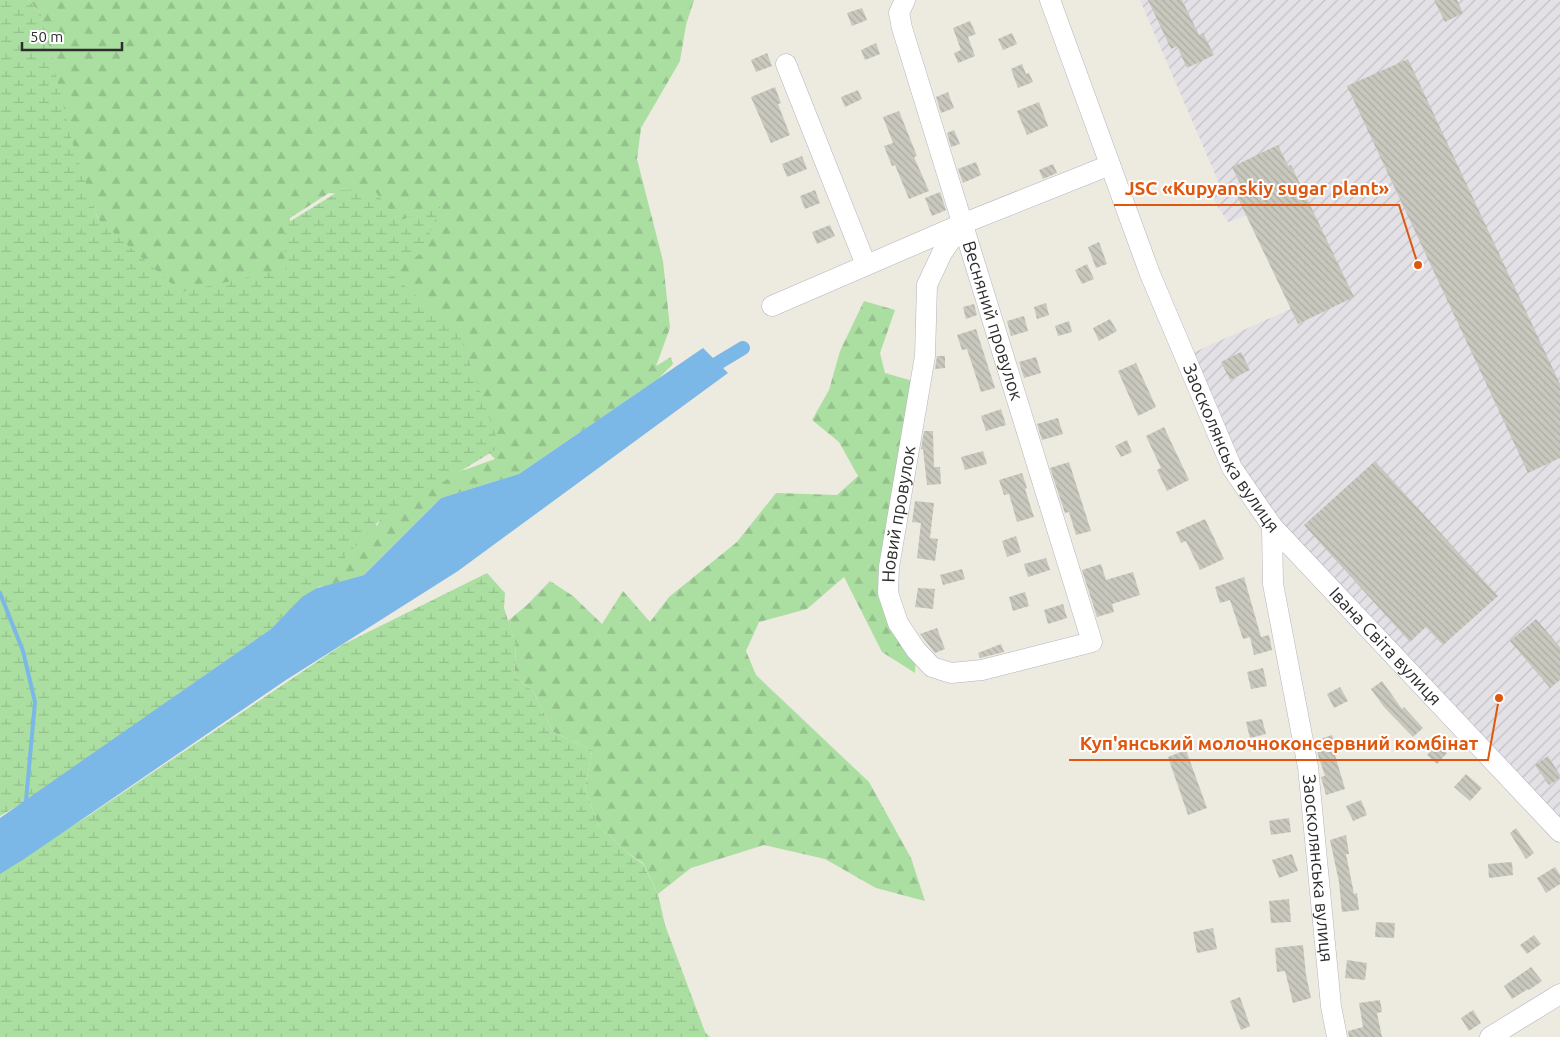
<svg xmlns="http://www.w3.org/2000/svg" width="1560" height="1037" viewBox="0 0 1560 1037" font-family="Ubuntu,sans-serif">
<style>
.industrial{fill:url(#industrial-furrows)}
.forest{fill:url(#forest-firs)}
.wetland{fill:url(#wetland-marsh)}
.water{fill:#7bb7e7}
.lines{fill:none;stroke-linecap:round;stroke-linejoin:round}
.stream{stroke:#7bb7e7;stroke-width:4}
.canal{stroke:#7bb7e7;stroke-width:14}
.building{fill:url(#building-back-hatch)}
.minor-casing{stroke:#b3b4bf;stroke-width:21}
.minor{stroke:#fff;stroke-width:20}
.labels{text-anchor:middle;stroke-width:4;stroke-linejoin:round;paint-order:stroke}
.street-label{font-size:18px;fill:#2d2d2d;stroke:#fff}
.leader{fill:none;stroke:#df570e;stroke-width:2}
.callout-dot{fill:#df570e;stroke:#fff;stroke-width:2}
.callout-label{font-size:19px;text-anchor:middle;font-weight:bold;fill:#df570e;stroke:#fff;stroke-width:4;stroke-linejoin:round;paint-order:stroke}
</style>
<defs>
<pattern id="industrial-furrows" width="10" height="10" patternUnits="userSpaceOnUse" patternTransform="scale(1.25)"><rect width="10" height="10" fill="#e3e0e6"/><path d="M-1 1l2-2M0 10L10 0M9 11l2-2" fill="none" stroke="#c3c0c6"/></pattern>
<pattern id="forest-firs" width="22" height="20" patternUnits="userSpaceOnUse" patternTransform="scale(1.25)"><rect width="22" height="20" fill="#abdfa1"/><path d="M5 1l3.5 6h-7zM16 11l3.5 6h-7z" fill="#93c08b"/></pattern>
<pattern id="wetland-marsh" width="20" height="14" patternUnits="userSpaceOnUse" patternTransform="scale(1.25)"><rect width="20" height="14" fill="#abdfa1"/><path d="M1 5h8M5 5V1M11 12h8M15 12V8" fill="none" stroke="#93c08b"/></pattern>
<pattern id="building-back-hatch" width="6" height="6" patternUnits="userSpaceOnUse" patternTransform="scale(1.25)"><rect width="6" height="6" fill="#c9c8be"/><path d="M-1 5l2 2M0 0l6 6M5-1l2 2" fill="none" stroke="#adaca4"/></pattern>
</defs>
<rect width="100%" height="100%" fill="#edeae0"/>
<!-- industrial -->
<path class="industrial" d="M1140,0H1560V823L1272,526L1247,482L1188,355L1295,307L1251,214L1228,222L1214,201L1219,183Z"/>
<!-- forest -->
<path class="forest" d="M28,0H694L686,25L680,61L641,128L637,159L663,261L670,328L656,366L671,357L673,364L658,379L519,474L441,498L364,575L325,586L303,588L368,516L377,526L381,518L403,492L495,459L474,438L402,317L370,197L329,193L290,218V265L239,300L181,292L107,240L67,142L41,13Z
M864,301L895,310L880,353L885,373L920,383L889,567L916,650L915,673L882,652L844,577L807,609L759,622L746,651L756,675L869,782L911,858L925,901L876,888L825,859L764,845L691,868L658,894L643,863L625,851L598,825L585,789L592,750L553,732L533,691L514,676L516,645L508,621L528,604L550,581L573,596L602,624L623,591L650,622L669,597L737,542L776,493L837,495L858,476L839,442L812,420L829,390L840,351Z"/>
<!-- wetland -->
<path class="wetland" d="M0,0H28L41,13L73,145L98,219L181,292L285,269L284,225L341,190L375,191L398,221L441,205L422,253L390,273L459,333L500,447L379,521L317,588L299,601L271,629L26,801L0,816Z
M487,573L505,593L504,608L516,645L514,676L533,691L553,732L592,750L585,789L598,825L625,851L643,864L658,894L665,925L705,1032L710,1037H0V871L88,816L342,645Z"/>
<!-- water -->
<path class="water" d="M703,348L728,373L458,571L286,680L24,859L0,874V818L271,629L302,597L317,588L364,575L441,498L519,474Z"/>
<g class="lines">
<!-- stream -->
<path class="stream" d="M0,593L23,651L35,702L26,801"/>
<!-- canal -->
<path class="canal" d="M703,372L743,348"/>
</g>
<!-- building -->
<path class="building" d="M1148,0H1182L1199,35L1203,33L1214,55L1187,68L1177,46L1171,49Z
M1434,0H1457L1463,13L1445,22Z
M862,8L867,20L852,26L847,13Z
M970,21L976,34L968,37L975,56L958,63L954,53L961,50L953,28Z
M1012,33L1017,44L1003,50L998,39Z
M876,43L880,54L865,60L861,50Z
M767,53L772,66L756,72L751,60Z
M1408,59L1560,384V458L1528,473L1347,86Z
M1022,64L1026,74L1029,73L1033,82L1018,88L1011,69Z
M775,87L781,103L778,104L790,135L771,143L751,97Z
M858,90L862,99L845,107L841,97Z
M948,92L954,108L941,113L936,97Z
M1039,102L1048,126L1027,135L1017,111Z
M899,111L917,156L914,157L929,191L909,199L895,165L892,166L884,146L893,143L883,117Z
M954,130L960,144L951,147L947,133Z
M1278,145L1288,166L1291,165L1354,297L1298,324L1235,192L1242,188L1232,167Z
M802,156L807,169L787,177L782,164Z
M976,162L981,175L963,183L958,169Z
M1053,164L1057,173L1043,179L1039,170Z
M815,190L820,203L805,209L800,196Z
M940,192L946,210L932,216L925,198Z
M830,225L835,236L817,244L812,232Z
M1099,242L1107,264L1096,268L1088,247Z
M1087,264L1094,279L1082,284L1075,270Z
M1046,303L1049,315L1037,319L1034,307Z
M974,304L977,315L966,319L963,307Z
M1024,316L1028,331L1011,336L1007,321Z
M1110,319L1117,331L1099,341L1093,328Z
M1069,321L1072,332L1058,336L1055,326Z
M976,329L995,388L981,392L967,349L962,350L957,335Z
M1241,352L1250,370L1230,380L1221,362Z
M937,356H945V368L935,369Z
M1036,357L1041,373L1024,378L1019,362Z
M1136,363L1156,407L1138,416L1118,371Z
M1001,409L1006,425L986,431L981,416Z
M1058,418L1063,434L1042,440L1037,424Z
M1164,427L1189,480L1167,491L1157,470L1161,468L1146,436Z
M924,431H933L934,467H940L941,484L927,485L923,449H921Z
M1127,440L1132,452L1121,457L1115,446Z
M983,451L987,464L965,470L961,457Z
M1375,461L1498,596L1443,645L1426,627L1410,642L1304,525Z
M1069,462L1091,531L1076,535L1069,512L1065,513L1050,468Z
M1022,473L1027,488L1025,489L1034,517L1017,522L1009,494L1004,495L999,480Z
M915,501L934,503L930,538L938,539L935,561L917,558L921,523L912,522Z
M1205,519L1224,559L1200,570L1186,541L1181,543L1176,532Z
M1016,536L1021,552L1007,557L1002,541Z
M1046,558L1050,570L1028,577L1024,564Z
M1101,564L1106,580L1133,572L1140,595L1112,604L1114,612L1097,617L1082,570Z
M962,569L965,579L943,585L940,575Z
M1244,577L1261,637L1269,635L1272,650L1254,655L1250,637L1243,639L1230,600L1220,603L1215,587Z
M918,588L935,589L933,609L915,607Z
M1025,592L1029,606L1013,611L1009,597Z
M1063,604L1067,618L1048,624L1044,610Z
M1536,619L1560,647V680L1550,688L1510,641Z
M937,628L945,649L935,653L920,634Z
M1001,644L1004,652L980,658L978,653Z
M1263,668L1267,686L1251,689L1247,672Z
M1382,681L1402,709L1404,707L1423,728L1413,737L1384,707L1371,689Z
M1340,687L1348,701L1334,708L1327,694Z
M1262,719L1266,734L1250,738L1246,722Z
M1332,735L1339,754L1335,755L1345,789L1326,795L1321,777L1325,776L1318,755L1315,741Z
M1437,744L1447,753L1437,764L1427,755Z
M1186,750L1207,808L1188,815L1168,757Z
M1548,756L1560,775V778L1549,785L1535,765Z
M1466,774L1482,788L1470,801L1454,787Z
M1361,800L1367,815L1353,821L1346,806Z
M1289,818L1291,832L1271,835L1269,821Z
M1516,828L1534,853L1526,859L1510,833Z
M1346,835L1349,854H1346L1354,894L1357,893L1359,910L1342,912L1339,882L1330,840Z
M1292,854L1298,871L1279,878L1272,860Z
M1512,862L1513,875L1489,878L1488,864Z
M1555,867L1560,875V884L1546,893L1537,878Z
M1289,899L1291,922L1271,923L1269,901Z
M1376,922L1395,923L1394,938L1375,937Z
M1213,928L1217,949L1197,953L1193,932Z
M1534,935L1541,944L1527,954L1520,945Z
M1303,945L1306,975L1311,998L1293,1003L1285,971L1277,972L1275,948Z
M1347,960L1367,963L1365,980L1345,978Z
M1531,967L1542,981L1529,990L1528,989L1512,999L1504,986Z
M1240,997L1250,1026L1241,1030L1230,1001Z
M1380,1000L1382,1012L1377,1013L1382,1037H1349L1348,1031L1363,1027L1359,1003Z
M1473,1010L1481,1023L1469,1031L1461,1018Z"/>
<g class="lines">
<defs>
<g id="minor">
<path id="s1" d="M905,0L899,13L902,28L1092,642L982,670L951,673L932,667L916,650L898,623L888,593L889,567L925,356L927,285L942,253L962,224"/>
<path id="s2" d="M1050,0L1150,274L1232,468L1272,526L1560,832"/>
<path d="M786,64L866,265"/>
<path d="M772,306L962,224L1110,165"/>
<path id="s3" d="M1272,526L1273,584L1308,767L1331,1006L1337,1037"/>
<path d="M1490,1037L1560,994"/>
</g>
</defs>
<!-- minor casing -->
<use href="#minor" class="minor-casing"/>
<!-- minor -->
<use href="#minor" class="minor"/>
</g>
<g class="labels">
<!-- street labels -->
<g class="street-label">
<text dy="6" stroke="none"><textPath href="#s1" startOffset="336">Весняний провулок</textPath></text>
<text dy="6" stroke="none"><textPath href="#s2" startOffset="484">Заосколянська вулиця</textPath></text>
<text dy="6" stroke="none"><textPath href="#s1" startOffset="1004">Новий провулок</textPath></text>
<text dy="6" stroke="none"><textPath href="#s2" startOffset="738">Івана Світа вулиця</textPath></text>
<text dy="6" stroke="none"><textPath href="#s3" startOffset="346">Заосколянська вулиця</textPath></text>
</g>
</g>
<!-- callouts -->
<path class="leader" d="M1418 265L1399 205H1114M1499 698L1488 760H1069"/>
<g class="callout-dot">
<circle cx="1418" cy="265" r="5"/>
<circle cx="1499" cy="698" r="5"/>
</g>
<g class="callout-label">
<text x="1257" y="195">JSC «Kupyanskiy sugar plant»</text>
<text x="1279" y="750">Куп'янський молочноконсервний комбінат</text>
</g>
<!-- scale -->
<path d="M22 42v8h100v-8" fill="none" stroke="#2d2d2d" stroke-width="2.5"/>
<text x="30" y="42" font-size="15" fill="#2d2d2d" stroke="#ffffff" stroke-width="4" paint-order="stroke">50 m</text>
</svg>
